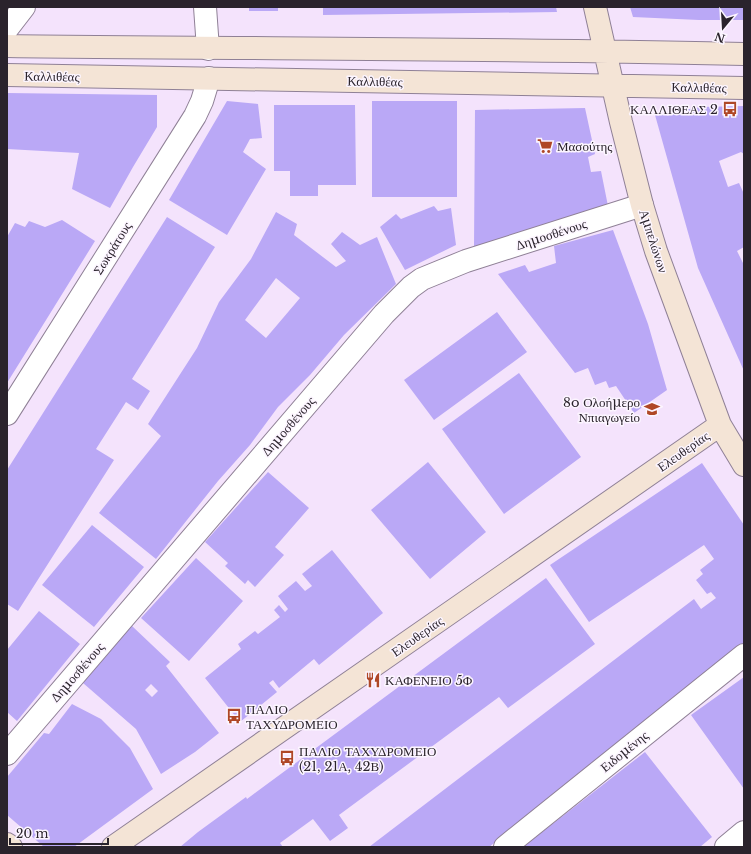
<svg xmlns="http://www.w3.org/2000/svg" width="751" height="854" viewBox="0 0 751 854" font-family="'Libre Baskerville',serif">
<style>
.building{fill:#baa8f6;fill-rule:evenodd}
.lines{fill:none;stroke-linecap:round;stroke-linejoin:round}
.street-casing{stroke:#8f8096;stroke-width:24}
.secondary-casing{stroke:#8f8096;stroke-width:24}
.street{stroke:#fff;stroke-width:22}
.secondary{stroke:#f4e4d6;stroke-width:22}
.labels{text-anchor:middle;stroke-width:3;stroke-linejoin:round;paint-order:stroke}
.street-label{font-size:13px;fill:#2a232c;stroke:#fcf5ff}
.poi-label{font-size:13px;fill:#2a232c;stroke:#fcf5ff;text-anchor:start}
</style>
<rect width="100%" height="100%" fill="#f4e3fc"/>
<!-- building -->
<path class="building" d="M249,7H278V11H249Z
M323,7H556L557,12L323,15Z
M630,7H744V20H699L633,17Z
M7,93L157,95V127L133,167L110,208L72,189L79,153L7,149Z
M227,101L258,104L262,138L250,139L243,152L266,169L227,235L169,200Z
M372,101H457V197H372Z
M274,105H355L356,185H318V196H290V171H274Z
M744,106V154L741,152L719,161L728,187L739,183L744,194V247L737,251L744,265V371L698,268L655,115L701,107Z
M585,108L595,154L588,157L591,172L601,171L608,206L474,247L475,110Z
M434,206L438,211L451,208L456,245L405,270L380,227L396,214L401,219Z
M276,212L297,224L294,235L336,267L346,261L331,244L342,232L360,245L377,237L396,284L344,335L310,375L278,407L250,445L218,481L156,559L99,513L161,436L148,424L197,348L219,302L251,259ZM276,278L300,298L266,338L245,320Z
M167,217L215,247L132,379L150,391L138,410L126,402L96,449L114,460L18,611L7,604V470Z
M62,220L95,241L7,383V237L15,223L25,227L29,221L45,227Z
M613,230L648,324L667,390L634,413L616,386L609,388L606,381L595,385L588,368L575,373L498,274L525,265L529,272L556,263L554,246Z
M497,312L527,352L434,420L404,380Z
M519,373L581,457L504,514L442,429Z
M428,462L486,532L430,579L371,510Z
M702,463L744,525V651L489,847H369L694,599L701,609L716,598L711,592L707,594L696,580L703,574L700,570L714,559L704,545L589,622L550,565Z
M268,472L309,508L275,547L284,555L255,587L248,580L245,584L225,566L228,563L205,542Z
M92,525L144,567L94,627L42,585Z
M332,550L383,613L319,665L314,659L279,688L273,680L269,683L277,692L240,722L205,678L241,649L238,644L255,631L258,634L280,617L274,610L279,605L285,612L288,609L278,596L296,581L305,591L312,586L302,574Z
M196,558L243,601L189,661L141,618Z
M546,578L595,644L508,708L499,697L339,815L348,828L330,841L313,819L280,843L283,847H180L198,832L246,797L247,799Z
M39,611L80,644L17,721L7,712V650Z
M132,626L170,662L166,666L219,733L195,752L161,774L136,729L83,683L104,656ZM151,684L158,691L152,697L145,690Z
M744,677V789L691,715Z
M72,704L101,719L130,748L153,789L74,847H44L7,815V777L44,733L49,734Z
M645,752L712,837L700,847H523Z"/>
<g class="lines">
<defs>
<path id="street" d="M205,7L208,49
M7,29L24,7
M7,414L195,116L202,101L209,78
M7,754L384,314L411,287L422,279L466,261L642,205
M505,847L744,655
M726,847L744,832"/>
<path id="secondary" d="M595,7L621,122L642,205L656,251L720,425L744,465
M7,46C253,49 498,48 744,54
M7,75L744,88
M7,844L11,847
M113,847L720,425"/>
</defs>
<!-- street casing -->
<use href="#street" class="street-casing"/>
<!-- secondary casing -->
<use href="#secondary" class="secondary-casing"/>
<!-- street -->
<use href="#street" class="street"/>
<!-- secondary -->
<use href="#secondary" class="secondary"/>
</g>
<!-- icons -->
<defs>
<symbol id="bus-bare" viewBox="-9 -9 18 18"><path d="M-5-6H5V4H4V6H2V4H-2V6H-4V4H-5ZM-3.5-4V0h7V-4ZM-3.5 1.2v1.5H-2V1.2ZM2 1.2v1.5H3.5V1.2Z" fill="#af4726" stroke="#fcf5ff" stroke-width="2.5" paint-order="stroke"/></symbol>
<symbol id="supermarket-bare" viewBox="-9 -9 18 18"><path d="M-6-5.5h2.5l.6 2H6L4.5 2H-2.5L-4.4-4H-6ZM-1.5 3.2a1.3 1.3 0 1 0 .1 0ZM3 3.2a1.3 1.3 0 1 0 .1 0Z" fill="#af4726" stroke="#fcf5ff" stroke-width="2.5" paint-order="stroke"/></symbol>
<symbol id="school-bare" viewBox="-9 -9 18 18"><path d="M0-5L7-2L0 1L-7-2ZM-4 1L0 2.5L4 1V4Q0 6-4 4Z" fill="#af4726" stroke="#fcf5ff" stroke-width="2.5" paint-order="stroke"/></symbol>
<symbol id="restaurant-bare" viewBox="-9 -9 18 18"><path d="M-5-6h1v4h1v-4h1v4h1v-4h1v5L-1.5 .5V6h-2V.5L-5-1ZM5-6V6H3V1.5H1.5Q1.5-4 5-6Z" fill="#af4726" stroke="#fcf5ff" stroke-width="2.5" paint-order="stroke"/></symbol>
</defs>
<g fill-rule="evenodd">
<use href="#bus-bare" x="719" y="98" width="22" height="22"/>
<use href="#supermarket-bare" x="534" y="135" width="22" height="22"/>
<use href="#school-bare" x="641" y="398" width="22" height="22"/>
<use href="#restaurant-bare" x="362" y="669" width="22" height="22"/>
<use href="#bus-bare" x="223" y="705" width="22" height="22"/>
<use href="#bus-bare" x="276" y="747" width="22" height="22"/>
</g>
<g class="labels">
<!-- street labels -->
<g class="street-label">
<text transform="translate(52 76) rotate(1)" y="5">Καλλιθέας</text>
<text transform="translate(375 81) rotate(1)" y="5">Καλλιθέας</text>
<text transform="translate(699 87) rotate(1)" y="5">Καλλιθέας</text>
<text transform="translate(551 234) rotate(-18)" y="5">Δημοσθένους</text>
<text transform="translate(654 241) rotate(72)" y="5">Αμπελώνων</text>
<text transform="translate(112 248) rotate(-58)" y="5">Σωκράτους</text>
<text transform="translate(288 426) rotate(-49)" y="5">Δημοσθένους</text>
<text transform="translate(683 451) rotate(-35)" y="5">Ελευθερίας</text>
<text transform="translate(417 636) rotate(-35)" y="5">Ελευθερίας</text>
<text transform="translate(77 672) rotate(-49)" y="5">Δημοσθένους</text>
<text transform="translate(624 751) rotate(-39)" y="5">Ειδομένης</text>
</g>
<!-- poi labels -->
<g class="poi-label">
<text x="718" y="114" text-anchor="end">ΚΑΛΛΙΘΕΑΣ 2</text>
<text x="557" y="151">Μασούτης</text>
<text x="640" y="407" text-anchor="end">8o Ολοήμερο<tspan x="640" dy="15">Νπιαγωγείο</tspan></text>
<text x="385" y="685">ΚΑΦΕΝΕΙΟ 5Φ</text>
<text x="246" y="714">ΠΑΛΙΟ<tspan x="246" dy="15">ΤΑΧΥΔΡΟΜΕΙΟ</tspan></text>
<text x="299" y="756">ΠΑΛΙΟ ΤΑΧΥΔΡΟΜΕΙΟ<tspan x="299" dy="15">(21, 21Α, 42Β)</tspan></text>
</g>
</g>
<!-- border -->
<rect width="751" height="854" fill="none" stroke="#2a232c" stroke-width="16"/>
<!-- north arrow -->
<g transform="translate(723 28) rotate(198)" stroke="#fcf5ff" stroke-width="3" paint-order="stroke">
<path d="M0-3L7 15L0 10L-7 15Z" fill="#2a232c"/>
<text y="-6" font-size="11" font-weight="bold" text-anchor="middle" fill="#2a232c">N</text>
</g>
<!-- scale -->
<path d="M10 838v6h98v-6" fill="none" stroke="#2a232c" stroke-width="2"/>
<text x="16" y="838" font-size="12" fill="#2a232c" stroke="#fcf5ff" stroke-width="3" paint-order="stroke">20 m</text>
</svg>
